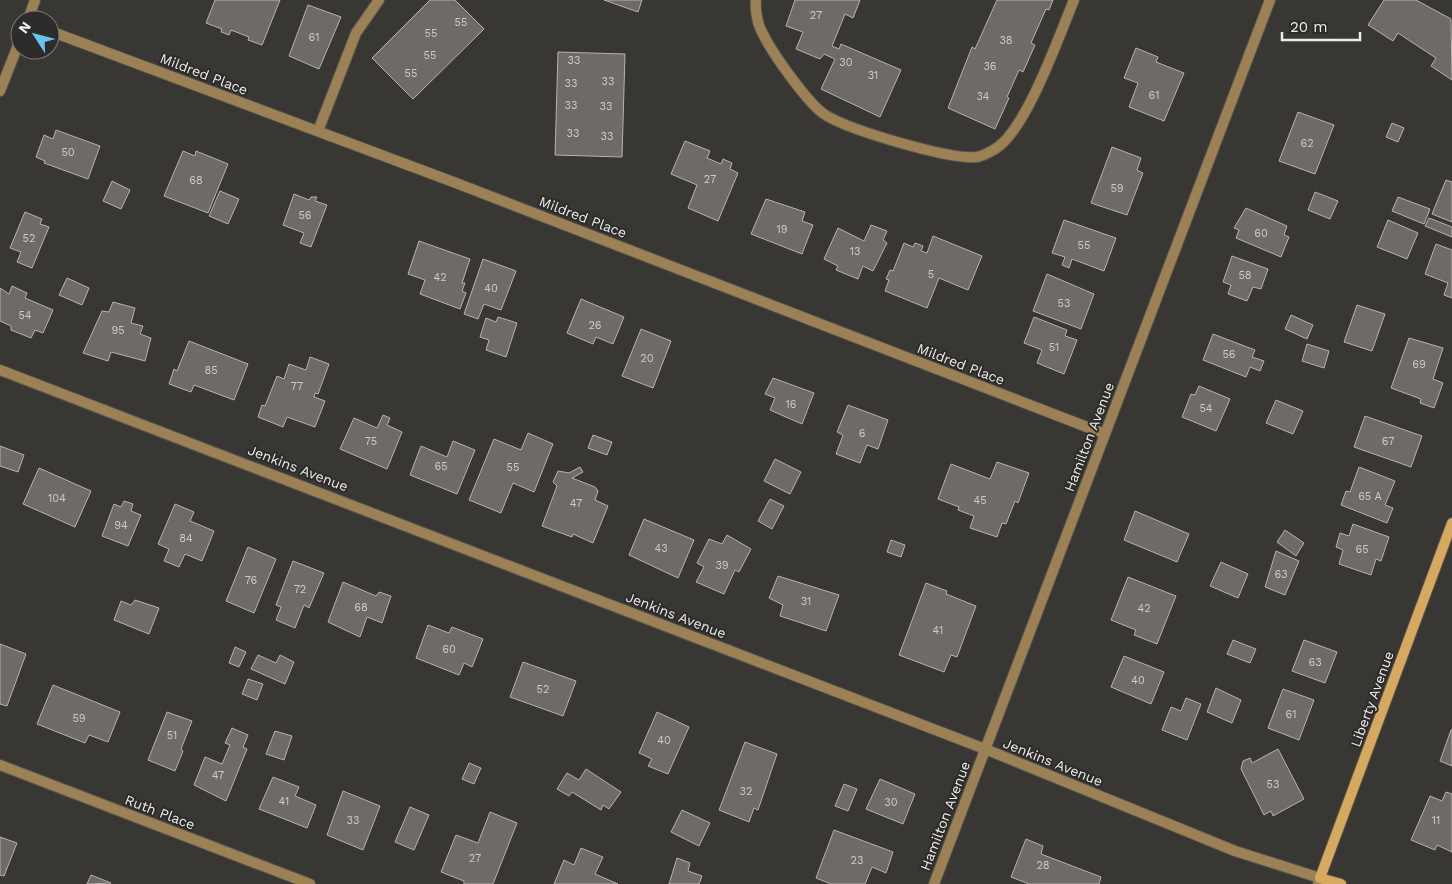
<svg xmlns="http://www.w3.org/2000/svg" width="1452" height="884" viewBox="0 0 1452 884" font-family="'Work Sans',sans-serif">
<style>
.building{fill:#6d6a67;stroke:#b6b3b0}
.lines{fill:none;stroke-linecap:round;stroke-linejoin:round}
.lane-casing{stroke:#565450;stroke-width:12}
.street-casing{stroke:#565450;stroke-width:12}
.secondary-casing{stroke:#565450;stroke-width:12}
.lane{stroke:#9c8154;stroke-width:10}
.street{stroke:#9c8154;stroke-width:10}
.secondary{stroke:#d6a95f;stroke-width:10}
.labels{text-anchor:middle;stroke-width:4;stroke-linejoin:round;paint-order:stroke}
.number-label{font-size:11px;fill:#ceccca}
.street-label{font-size:14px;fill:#eeedeb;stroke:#2e2c2a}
</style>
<rect width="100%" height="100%" fill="#393733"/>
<!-- building -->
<path class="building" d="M215,0H280L262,45L248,40L249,37L231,30L229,35L221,32L222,29L206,23Z
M430,0H455L484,29L413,99L372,58Z
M604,0H642L638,12Z
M795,0H860L853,18L845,14L832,46L839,49L841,44L901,70L880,117L821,89L835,59L824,54L820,59L796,49L803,32L786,26Z
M997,0H1053L1049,10L1046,9L1031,43L1035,45L1023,72L1019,70L1007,97L1009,98L995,129L948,108L972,47L975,49Z
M1384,0H1416L1451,19L1452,80L1431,66L1436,58L1398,33L1393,41L1368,25Z
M308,5L341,17L319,69L289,56Z
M1136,48L1158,57L1156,62L1184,73L1164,121L1129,107L1138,83L1124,78Z
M558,52L625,54L622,157L555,155Z
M1298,112L1334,125L1315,174L1279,161Z
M1392,123L1404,128L1398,142L1386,137Z
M56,130L100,146L88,179L44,163L45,161L36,157L44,135L53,139Z
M685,141L710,151L707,158L721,164L723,159L732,163L730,169L738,173L718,221L688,208L697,185L671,174Z
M1112,147L1141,158L1137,170L1143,173L1127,215L1091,203Z
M183,151L195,156L196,151L228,164L208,213L164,196Z
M1446,180L1452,182V222L1432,214Z
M112,181L130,190L121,209L103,201Z
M220,191L239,199L228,224L209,216Z
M1315,192L1338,201L1330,219L1308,210Z
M294,194L309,200L311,197H317L315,201L327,205L311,247L300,243L304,233L283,225Z
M1398,197L1430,209L1424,224L1392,211Z
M766,199L805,212L802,221L813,225L802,254L751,234Z
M1246,208L1287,226L1284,235L1289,237L1281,257L1236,238L1239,230L1234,228Z
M25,212L42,219L40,224L49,227L32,268L17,262L21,252L10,248Z
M1429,218L1452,227V237L1425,226Z
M1064,220L1116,238L1104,271L1072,259L1069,268L1062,265L1065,257L1052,253Z
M1388,220L1418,233L1407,259L1377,247Z
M871,225L887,231L883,240L887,243L873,271L863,266L858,279L836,270L838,266L824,259L838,228L864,241Z
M933,236L982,256L968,290L939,278L927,308L885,291L889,280L886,279L890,270L893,271L904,243L913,247L915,243L923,246L921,251L927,253Z
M419,241L470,259L462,283H465L462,291L466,293L460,309L420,294L425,280L408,274Z
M1436,244L1452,250V298L1444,295L1448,283L1425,274Z
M1232,256L1268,269L1261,289L1253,287L1247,301L1228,294L1231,285L1223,282Z
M483,259L516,271L501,310L484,304L478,319L464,314Z
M1047,274L1094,294L1081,329L1033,311Z
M67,278L89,288L82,305L59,295Z
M12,286L27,293L25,298L53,310L43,333L35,330L31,338L11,330V326L0,321V288L9,294Z
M581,299L624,317L613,344L596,337L593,344L567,333Z
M113,302L135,308L131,323L143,326L140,334L151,338L145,361L111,352L108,361L83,353L102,311L109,312Z
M1357,305L1385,314L1372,351L1344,342Z
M1291,315L1313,325L1307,339L1285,329Z
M498,317L517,323L506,357L486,350L489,340L480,337L486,318L496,322Z
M1034,317L1067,330L1065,336L1077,340L1064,374L1037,363L1042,350L1024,343Z
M641,329L671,341L653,388L622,376Z
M1213,334L1255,350L1252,357L1264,361L1260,371L1250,367L1246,377L1203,360Z
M1409,338L1443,348L1433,379L1443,383L1434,408L1420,403L1421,399L1391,388Z
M189,341L248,364L234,400L194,385L191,392L169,384L174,369L177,371Z
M1307,344L1329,351L1324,368L1302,361Z
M310,357L329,364L318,394L315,393L314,397L325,401L315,427L287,417L283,427L258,417L262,405L265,406L277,376L284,379L289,364L306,370Z
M773,378L814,393L802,424L770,410L775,398L765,394Z
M1199,386L1230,399L1216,431L1182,417L1191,394L1195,395Z
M1276,400L1303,411L1293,434L1266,423Z
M848,405L888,420L878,449L867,445L860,463L836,454L843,435L837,432Z
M383,415L390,418L387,425L402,432L387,469L340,449L354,418L377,428Z
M1365,416L1422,436L1411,467L1354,447Z
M528,433L553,444L534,492L513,483L501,513L469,500L494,439L521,450Z
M593,435L612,442L607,455L588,448Z
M453,441L475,450L457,494L410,475L421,446L447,457Z
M0,446L24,455L18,472L0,466Z
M775,459L801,472L790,494L764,481Z
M997,462L1029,473L1018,503L1015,501L1006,524L1002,523L997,537L970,528L974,516L958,510L959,507L938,499L951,464L990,479Z
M580,467L583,472L572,478L595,487L598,491L595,500L608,506L593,543L573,534L572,537L542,526L557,486L553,482L558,471L569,473Z
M1359,467L1395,481L1385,505L1393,508L1387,523L1341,505L1346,491L1350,492Z
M39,468L91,491L75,527L23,504Z
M770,499L784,506L772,529L758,521Z
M124,501L133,504L131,511L141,515L128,546L102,536L114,504L121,507Z
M175,504L194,512L190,521L214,531L202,561L185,554L179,567L164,561L169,549L158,544Z
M1135,511L1189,534L1177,562L1124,540Z
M644,519L694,540L678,578L629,555Z
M1353,524L1389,537L1381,561L1376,559L1371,575L1339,564L1343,550L1336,547L1340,533L1349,536Z
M1285,530L1304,543L1296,556L1277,542Z
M727,535L751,549L739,572L735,570L724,594L696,582L704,567L697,563L709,539L722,544Z
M891,540L905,545L901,557L887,552Z
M248,547L276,559L254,613L226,601Z
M1276,551L1299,561L1285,595L1265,587Z
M293,561L324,573L309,608L304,605L295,628L276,620L281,607L276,605Z
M1221,562L1248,574L1238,598L1210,586Z
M778,576L839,595L826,631L780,616L783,605L769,598Z
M1128,577L1176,596L1157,644L1134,635L1136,630L1111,620Z
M343,582L376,596L379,592L391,596L382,623L367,617L360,637L328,622Z
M926,583L947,591L946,594L976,606L957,657L951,655L944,672L899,655Z
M135,600L159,608L149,634L114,620L121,601L131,605Z
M428,625L449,633L452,627L483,639L472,667L464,663L459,675L416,658Z
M1233,640L1256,649L1250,663L1227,654Z
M1304,640L1337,652L1325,683L1292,671Z
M0,644L26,654L7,706L0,704Z
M235,647L246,652L239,667L229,663Z
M258,655L276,663L280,655L294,662L285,684L251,669Z
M1124,656L1164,672L1151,704L1111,687Z
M523,662L576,681L563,716L510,697Z
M248,679L263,684L257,700L242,694Z
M53,685L120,712L108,742L89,735L85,743L37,724Z
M1216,688L1241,700L1232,723L1207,712Z
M1283,689L1314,700L1299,740L1268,728Z
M1186,698L1201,704L1187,740L1162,730L1171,707L1181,711Z
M167,712L192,721L181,749L183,751L175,771L148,760Z
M657,712L689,727L668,774L648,766L652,759L639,753Z
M232,728L248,735L243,747L247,749L226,801L194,785L205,757L222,764L230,745L225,743Z
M1451,730H1452V766L1440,761Z
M275,731L292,736L284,760L266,754Z
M745,742L777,754L758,810L754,808L749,822L719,810Z
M1278,749L1304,799L1273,816L1271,811L1264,815L1241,769L1243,761L1250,758L1252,763Z
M469,763L481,768L474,784L462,779Z
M586,769L621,792L609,809L603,805L601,810L572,792L569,796L557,789L567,773L579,780Z
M273,777L299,787L295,796L316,805L307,828L259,809Z
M880,779L915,794L903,824L866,809Z
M844,784L857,789L848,811L835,806Z
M343,791L380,806L363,850L327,835Z
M1446,792L1452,794V852L1437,845L1435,850L1411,840L1430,796L1442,801Z
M410,807L429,815L414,850L395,842Z
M682,810L710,823L699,846L671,832Z
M490,812L517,823L493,884H464V881L441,872L456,835L478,843Z
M834,830L893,852L886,873L872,867L865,884H831L816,878Z
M0,837L17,843L4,876L0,875Z
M1026,839L1043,846L1041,854L1101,877L1099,884H1029L1011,877Z
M581,848L603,857L595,874L618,884H554L564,860L574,865Z
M677,858L690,863L688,871L702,876L699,884H669Z
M91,875L111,883L87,884Z"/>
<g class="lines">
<defs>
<path id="lane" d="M318,131L356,33L379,0"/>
<path id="street" d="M756,0C755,8 757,22 761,30C770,50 809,106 827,116C853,131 950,160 977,157C982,156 990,152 995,149C1026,131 1059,36 1074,0
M28,20L35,0
M50,31L456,183L1105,434
M0,91L20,40
M0,370L985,749L1235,851L1320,878L1318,884
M0,765L310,884
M934,884L1270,0"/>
<path id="secondary" d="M1341,884L1320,878L1452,523"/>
</defs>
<!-- lane casing -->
<use href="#lane" class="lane-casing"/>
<!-- street casing -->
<use href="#street" class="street-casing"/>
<!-- secondary casing -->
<use href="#secondary" class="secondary-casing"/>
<!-- lane -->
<use href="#lane" class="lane"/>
<!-- street -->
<use href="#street" class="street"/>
<!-- secondary -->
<use href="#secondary" class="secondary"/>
</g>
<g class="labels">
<!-- number labels -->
<g class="number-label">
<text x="816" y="19">27</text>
<text x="461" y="26">55</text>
<text x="431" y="37">55</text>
<text x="314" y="41">61</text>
<text x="1006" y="44">38</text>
<text x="430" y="59">55</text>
<text x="574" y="64">33</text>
<text x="846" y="66">30</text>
<text x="990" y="70">36</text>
<text x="411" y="77">55</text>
<text x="873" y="79">31</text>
<text x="608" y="85">33</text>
<text x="571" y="87">33</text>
<text x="1154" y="99">61</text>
<text x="983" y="100">34</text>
<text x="571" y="109">33</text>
<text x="606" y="110">33</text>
<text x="573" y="137">33</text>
<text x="607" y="140">33</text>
<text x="1307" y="147">62</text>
<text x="68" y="156">50</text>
<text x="710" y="183">27</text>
<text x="196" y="184">68</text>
<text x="1117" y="192">59</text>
<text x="305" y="219">56</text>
<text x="782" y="233">19</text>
<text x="1261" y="237">60</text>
<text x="29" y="242">52</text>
<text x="1084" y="249">55</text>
<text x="855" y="255">13</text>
<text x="931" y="278">5</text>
<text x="1245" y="279">58</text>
<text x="440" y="281">42</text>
<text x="491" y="292">40</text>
<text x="1064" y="307">53</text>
<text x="25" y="319">54</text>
<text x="595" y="329">26</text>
<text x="118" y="334">95</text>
<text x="1054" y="351">51</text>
<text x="1229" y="358">56</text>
<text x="647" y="362">20</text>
<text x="1419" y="368">69</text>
<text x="211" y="374">85</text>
<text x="297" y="390">77</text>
<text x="791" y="408">16</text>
<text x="1206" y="412">54</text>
<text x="862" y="437">6</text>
<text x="371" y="445">75</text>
<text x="1388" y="445">67</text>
<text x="441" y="470">65</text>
<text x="513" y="471">55</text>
<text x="1370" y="500">65 A</text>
<text x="57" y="502">104</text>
<text x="980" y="504">45</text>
<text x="576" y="507">47</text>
<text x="121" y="529">94</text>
<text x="186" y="542">84</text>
<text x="661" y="552">43</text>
<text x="1362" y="553">65</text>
<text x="722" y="569">39</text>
<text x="1281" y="578">63</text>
<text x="251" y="584">76</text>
<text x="300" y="593">72</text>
<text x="806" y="605">31</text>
<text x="361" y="611">68</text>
<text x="1144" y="612">42</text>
<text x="938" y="634">41</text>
<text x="449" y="653">60</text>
<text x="1315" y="666">63</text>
<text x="1138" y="684">40</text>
<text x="543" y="693">52</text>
<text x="1291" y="718">61</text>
<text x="79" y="722">59</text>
<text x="172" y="739">51</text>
<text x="664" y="744">40</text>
<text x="218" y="779">47</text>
<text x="1273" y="788">53</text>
<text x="746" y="795">32</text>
<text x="284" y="805">41</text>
<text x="891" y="806">30</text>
<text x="353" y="824">33</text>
<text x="1436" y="824">11</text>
<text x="475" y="862">27</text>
<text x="857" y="864">23</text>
<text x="1043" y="869">28</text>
</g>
<!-- street labels -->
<g class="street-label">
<text transform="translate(204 74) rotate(21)" y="5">Mildred Place</text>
<text transform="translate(583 217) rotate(21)" y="5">Mildred Place</text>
<text transform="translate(961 364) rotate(21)" y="5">Mildred Place</text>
<text transform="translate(1089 437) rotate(-69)" y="5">Hamilton Avenue</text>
<text transform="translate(298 468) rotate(21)" y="5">Jenkins Avenue</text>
<text transform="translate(676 615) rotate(21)" y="5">Jenkins Avenue</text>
<text transform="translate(1372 699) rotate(-70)" y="5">Liberty Avenue</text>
<text transform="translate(1053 762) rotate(22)" y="5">Jenkins Avenue</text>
<text transform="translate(160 812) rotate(21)" y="5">Ruth Place</text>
<text transform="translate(945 816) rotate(-69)" y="5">Hamilton Avenue</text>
</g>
</g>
<!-- north arrow -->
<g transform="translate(35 35) rotate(306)"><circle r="24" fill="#2e2c2a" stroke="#7b7977"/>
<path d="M0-4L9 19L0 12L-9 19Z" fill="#65c5ee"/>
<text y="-8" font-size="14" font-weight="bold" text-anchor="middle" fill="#eeedeb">N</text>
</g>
<!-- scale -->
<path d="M1282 32v8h78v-8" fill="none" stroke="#eeedeb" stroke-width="2.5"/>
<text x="1290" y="32" font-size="15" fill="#eeedeb" stroke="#2e2c2a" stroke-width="4" paint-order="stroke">20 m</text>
</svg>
